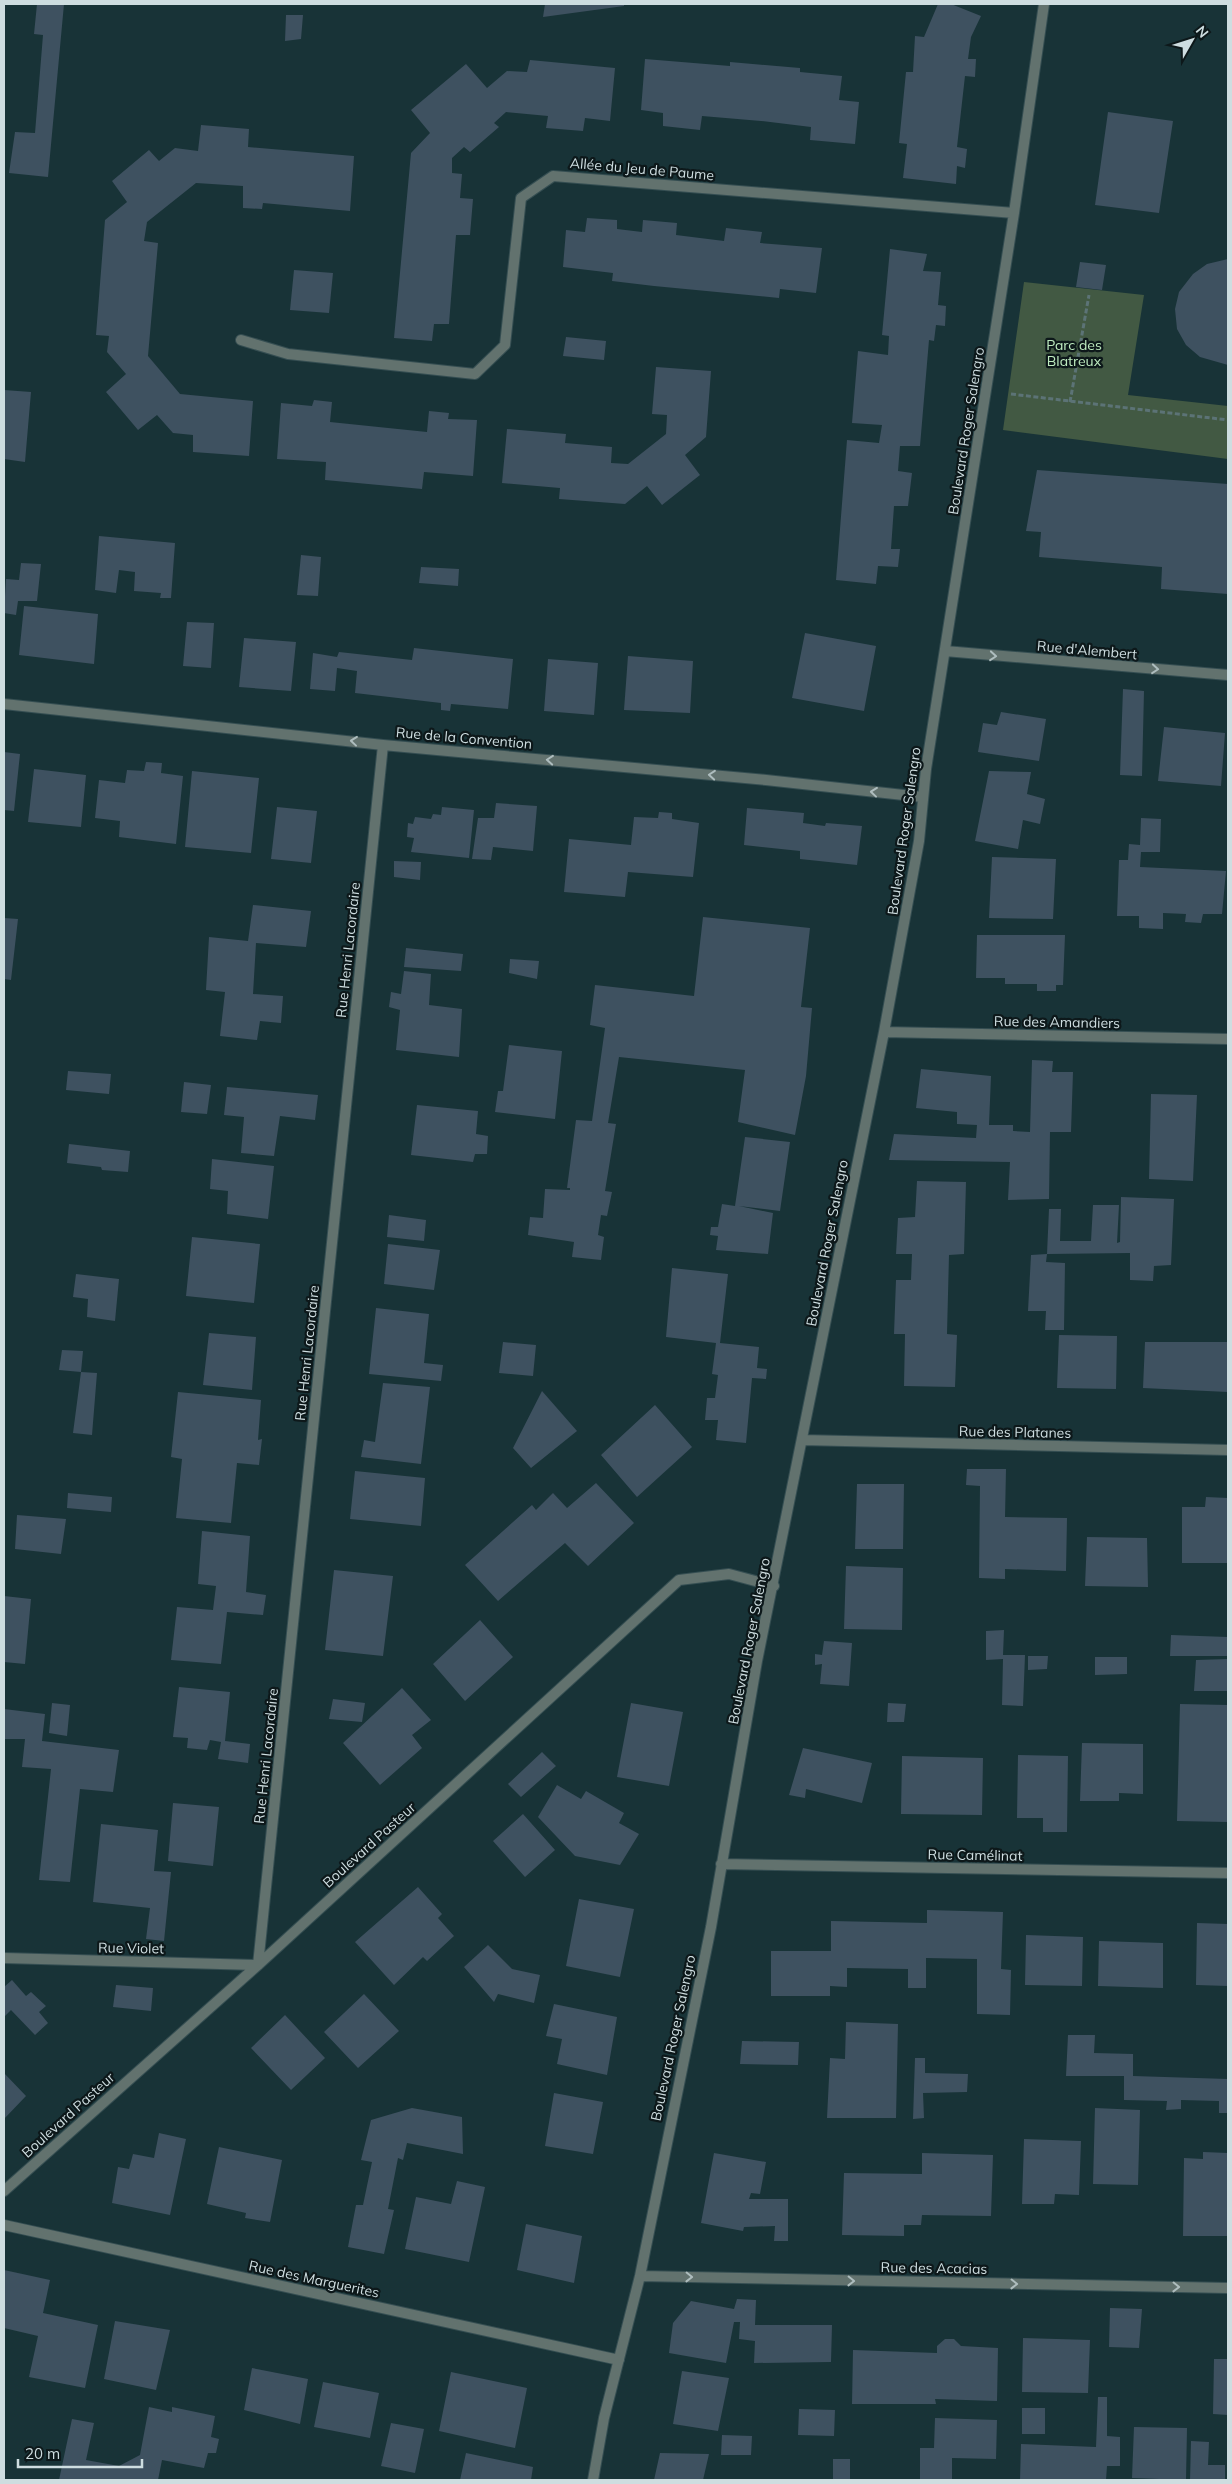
<svg xmlns="http://www.w3.org/2000/svg" width="1232" height="2484" viewBox="0 0 1232 2484" font-family="Mulish,sans-serif">
<style>
.green{fill:#425943}
.building{fill:#3e5160}
.lines{fill:none;stroke-linecap:round;stroke-linejoin:round}
.street-casing{stroke:#354e52;stroke-width:12}
.path{stroke:#5c7376;stroke-width:3;stroke-dasharray:5 2.5;stroke-linecap:butt}
.street{stroke:#62726e;stroke-width:10}
.oneway{stroke:#aebdbe}
.labels{text-anchor:middle;stroke-width:4.5;stroke-linejoin:round;paint-order:stroke}
.street-label{font-size:14px;fill:#cedde0;stroke:#0d181a}
.park-label{font-size:14px;fill:#bfecc0;stroke:#0d181a}
</style>
<rect width="100%" height="100%" fill="#183337"/>
<!-- green -->
<path class="green" d="M1024,282L1144,295L1128,395L1228,406V459L1003,430Z"/>
<!-- building -->
<path class="building" d="M37,4H64L48,177L9,173L15,132L35,133L43,35L34,34Z
M545,4H624V6L543,17Z
M938,4H951L981,16L971,37L968,59H976L975,77L965,76L957,147L967,149L965,168L957,166L956,184L903,178L907,144L899,143L906,72H913L915,36L924,37Z
M286,15H303L301,39L285,41Z
M645,59L730,66V62L800,68V72L842,76L839,100L859,102L855,144L810,140L811,127L761,121L702,116L700,130L663,126V113L641,110Z
M530,60L615,68L610,121L585,118L583,131L546,128L548,116L506,112L494,123L499,127L470,152L464,147L452,158V173L462,174L460,198L473,199L470,235H456L449,324H434L432,341L394,338L411,153L430,133L411,110L466,64L487,88L507,71L527,72Z
M1108,112L1173,121L1159,213L1095,205Z
M201,125L249,129L248,147L354,156L350,211L263,203L262,209L243,208V186L196,183L147,222L144,241L158,243L148,356L180,394L253,401L249,456L193,452V435L173,433L157,415L138,430L106,392L126,374L107,352L109,336L96,335L105,220L127,202L112,181L149,150L159,161L175,148L198,151Z
M587,218L617,220V229L642,232L643,220L677,223L676,235L724,241L726,228L762,232L760,243L822,248L816,293L780,289L779,298L654,286L612,281L613,273L563,267L566,230L585,232Z
M890,249L927,254L923,271L941,272L938,305L946,306L945,326L936,325L934,341L929,340L920,446H900L898,471L912,473L908,506H894L891,549H900L898,567L878,566L876,584L836,580L847,440L879,443L882,425L852,423L858,351L888,355L889,336L882,335Z
M1228,259V365L1200,357L1186,345L1177,329L1175,309L1179,292L1193,274L1207,264Z
M1080,262L1106,265L1102,290L1076,287Z
M294,270L333,273L329,313L290,310Z
M566,337L606,341L604,360L563,356Z
M656,367L711,371L706,437L685,455L700,475L662,505L647,486L625,504L559,499L560,488L502,483L507,429L566,434L565,443L612,447L611,463L628,464L666,434L667,415L652,414Z
M4,390L31,392L25,462L4,459Z
M314,400L332,402L330,422L427,432L429,411L449,413L448,419L477,420L473,476L424,472L422,489L325,480L326,462L277,459L281,403L312,406Z
M1037,470L1228,484V594L1161,589L1162,567L1039,557L1041,532L1026,531Z
M99,536L175,543L171,598H160L161,593L134,591L135,572L119,570L116,593L95,590Z
M301,555L321,557L318,596L297,595Z
M21,563L41,564L37,601H18L16,615L4,613L6,579L19,580Z
M421,567L459,569L458,586L419,583Z
M24,606L98,614L94,664L19,655Z
M187,622L214,623L211,668L183,666Z
M805,633L876,646L864,711L792,698Z
M244,638L296,642L291,691L239,687Z
M414,648L513,659L508,709L451,704L450,711L441,710V703L355,693L357,671L337,668L335,691L310,689L313,653L337,657L339,652L412,660Z
M628,656L693,661L690,713L624,710Z
M548,659L598,663L594,715L544,711Z
M1123,689L1144,691L1142,776L1120,775Z
M1001,712L1046,719L1039,761L978,752L983,723L997,725Z
M1164,727L1225,733L1221,786L1158,781Z
M4,752L20,754L14,811L4,810Z
M146,762L162,763L161,773L183,776L176,844L119,837L120,821L95,818L99,780L125,783L127,770L144,771Z
M34,769L86,775L81,827L28,822Z
M192,771L259,778L251,853L185,847Z
M989,771L1031,772L1027,794L1045,799L1040,824L1023,820L1018,849L975,841Z
M496,803L537,806L533,851L493,847L491,860L472,859L478,818H494Z
M277,807L317,811L311,863L271,859Z
M442,807L474,810L469,858L411,852L414,838L407,837L408,823L413,824L415,817L431,819L433,814L441,815Z
M747,808L804,813L803,823L825,826L826,823L862,826L857,865L800,859V851L744,845Z
M659,812L672,813V819L699,823L693,877L628,872L625,897L564,892L569,839L631,845L634,817L658,818Z
M1141,818L1161,819L1160,852H1141L1140,867L1226,871L1222,914H1203L1201,923L1185,922L1186,914L1163,913V929L1139,928V916H1117L1119,860H1128L1129,844L1140,845Z
M992,857L1056,859L1053,919L989,918Z
M394,861L421,862L420,880L394,877Z
M253,905L311,911L306,947L256,943L253,994L283,996L281,1023L260,1021L257,1040L220,1036L225,992L206,990L209,937L248,941Z
M703,917L810,928L801,1007L812,1008L806,1076L795,1135L738,1122L745,1070L619,1057L608,1123L616,1124L605,1191L612,1192L607,1216L601,1215L598,1235L604,1237L601,1260L572,1257L574,1242L528,1235L530,1217L543,1218L545,1189L570,1190V1188H567L576,1120L592,1121L605,1028L590,1025L595,985L694,996Z
M4,918L18,919L11,980L4,979Z
M977,935H1065L1063,985H1056V991H1037V984H1005V978H976Z
M406,948L463,954L461,971L404,967Z
M510,959L539,961L537,979L509,973Z
M404,971L431,974L429,1005L462,1009L459,1057L396,1050L400,1010L389,1007L391,992L401,994Z
M509,1045L562,1051L555,1119L495,1112L498,1091H503Z
M1032,1060L1053,1061L1052,1072H1073L1071,1132H1050L1049,1199L1008,1200L1010,1162L889,1160L894,1134L976,1138L977,1125L957,1124V1112L916,1108L921,1069L991,1076L989,1125H1013V1131L1030,1132Z
M68,1071L111,1074L109,1094L66,1090Z
M184,1082L211,1085L207,1114L181,1112Z
M227,1087L318,1095L315,1120L280,1116L274,1156L241,1153L244,1117L224,1115Z
M1151,1094L1197,1095L1193,1181L1149,1179Z
M417,1105L478,1111L476,1134L488,1136L487,1154H475L473,1162L411,1155Z
M745,1137L790,1142L780,1211L739,1206L773,1213L768,1254L716,1250L718,1236L710,1235L711,1227H718L722,1204L735,1206Z
M69,1144L130,1151L128,1172L102,1170L101,1167L67,1163Z
M212,1159L274,1166L268,1219L227,1214L228,1191L210,1189Z
M917,1181L966,1182L964,1254L949,1255L947,1334L957,1335L955,1387L904,1386L905,1334H894L896,1280H911L912,1254H896L898,1218L915,1217Z
M1121,1197L1174,1199L1171,1265L1154,1266L1153,1281L1130,1280V1253L1047,1254L1049,1209H1061L1060,1241H1091L1093,1205H1119L1117,1243L1120,1242Z
M389,1215L426,1220L424,1241L387,1237Z
M192,1237L260,1244L254,1303L186,1296Z
M388,1244L440,1250L434,1290L384,1284Z
M1047,1254L1046,1262L1065,1263L1064,1330H1045L1046,1311H1028L1031,1255Z
M672,1268L728,1274L720,1343L759,1347L757,1368L767,1369L766,1379L752,1378L746,1443L716,1440L718,1420H705L707,1398H715L718,1375L712,1374L716,1343L666,1337Z
M76,1274L119,1279L115,1321L87,1317L88,1299L73,1297Z
M376,1308L429,1314L424,1363L443,1365L441,1381L369,1374Z
M209,1333L256,1337L252,1390L203,1385Z
M1059,1335L1117,1336L1116,1389L1057,1388Z
M503,1342L536,1345L533,1376L499,1373Z
M1145,1342H1228V1392L1143,1388Z
M62,1350L83,1351L81,1372L59,1370Z
M81,1372L97,1373L92,1435L73,1433Z
M383,1383L430,1387L421,1464L361,1457L364,1440L375,1442Z
M542,1391L577,1431L531,1468L513,1448Z
M178,1392L261,1400L258,1440L262,1439L259,1465L237,1463L231,1523L176,1518L182,1459L171,1457Z
M655,1405L692,1447L637,1497L601,1455Z
M967,1469H1006L1005,1517L1067,1518L1066,1571L1005,1569V1579L979,1578L980,1486L966,1485Z
M355,1471L425,1478L421,1526L350,1519Z
M596,1483L634,1523L588,1566L565,1543L498,1601L465,1565L532,1505L536,1510L553,1493L567,1508Z
M857,1484H904L903,1549H855Z
M68,1493L112,1497L111,1512L67,1508Z
M1206,1497L1228,1498V1563H1182V1507H1205Z
M17,1515L66,1519L61,1554L15,1549Z
M202,1531L250,1536L246,1592L266,1595L263,1615L227,1612L221,1664L171,1660L177,1607L213,1610L216,1586L198,1584Z
M1087,1537L1147,1538L1148,1587L1085,1586Z
M846,1566L903,1568L902,1630L844,1629Z
M334,1570L393,1576L383,1656L325,1650Z
M4,1596L31,1599L25,1664L4,1662Z
M480,1620L513,1657L465,1701L433,1664Z
M1004,1630L1003,1655H1025L1023,1706L1002,1705L1003,1659L986,1660V1631Z
M1171,1635L1228,1637L1227,1656H1170Z
M824,1641L852,1643L849,1686L820,1684L822,1664L815,1665V1654L822,1655Z
M1028,1656H1048L1047,1669L1028,1670Z
M1095,1657H1127V1674L1095,1675Z
M1228,1659V1691H1194L1196,1660Z
M179,1687L230,1692L225,1741L250,1744L248,1763L218,1759L221,1742L210,1740L207,1750L187,1748L188,1738L173,1737Z
M402,1688L431,1720L412,1735L422,1748L380,1785L343,1743Z
M333,1699L365,1703L362,1722L329,1719Z
M52,1703L70,1705L67,1736L49,1733Z
M631,1703L683,1712L669,1786L617,1777Z
M888,1703L906,1704L904,1722H887Z
M1180,1704L1228,1705V1822L1177,1821Z
M4,1709L45,1714L42,1741L119,1750L113,1792L80,1789L70,1882L39,1880L51,1769L22,1767L25,1739H4Z
M1082,1743L1143,1744V1794L1119,1793V1801H1080Z
M803,1748L872,1763L862,1803L806,1789L805,1798L789,1795Z
M542,1752L556,1766L521,1797L508,1784Z
M1018,1755L1068,1756L1067,1832H1043V1818H1017Z
M902,1756L983,1758L982,1815L901,1814Z
M557,1785L581,1799L586,1791L624,1813L619,1823L639,1834L620,1865L575,1856L538,1817Z
M173,1803L219,1807L213,1866L168,1861Z
M523,1814L555,1850L525,1877L493,1841Z
M101,1824L158,1830L154,1871L171,1872L164,1941L146,1939L150,1908L93,1902Z
M418,1887L442,1914L438,1918L454,1936L427,1961L423,1957L394,1985L355,1942Z
M579,1899L634,1909L620,1977L566,1966Z
M927,1910L1003,1912L1001,1969L1011,1970L1010,2015L977,2014V1959L926,1958V1988H908V1969L847,1968V1987L830,1986V1996H771V1951H831V1921L927,1923Z
M1197,1923L1228,1924V1986L1196,1985Z
M1026,1935L1083,1937L1082,1986L1025,1985Z
M1099,1941L1163,1943V1988L1098,1986Z
M488,1945L512,1969L540,1975L534,2003L498,1994L494,2002L464,1967Z
M12,1980L26,1996L31,1992L46,2006L39,2012L48,2023L35,2035L11,2010L4,2017V1987Z
M116,1985L153,1988L151,2011L113,2007Z
M364,1994L399,2031L358,2068L324,2032Z
M554,2004L617,2017L607,2075L557,2064L562,2039L546,2036Z
M285,2015L325,2058L291,2090L251,2048Z
M846,2022L898,2024L896,2118H827L830,2058L845,2059Z
M1068,2035H1095L1094,2053L1133,2054V2076L1228,2079V2113H1219V2101L1181,2100V2109L1166,2110L1167,2101L1124,2100V2076H1066Z
M742,2041L799,2042L798,2065L740,2064Z
M915,2058H925V2073L968,2074L967,2092L923,2093L924,2118L913,2119Z
M4,2073L26,2096L4,2119Z
M554,2093L603,2102L593,2154L545,2146Z
M412,2108L462,2117L463,2154L407,2143L403,2160L398,2158L388,2209L394,2210L384,2254L348,2247L356,2205H363L372,2162L361,2160L371,2120Z
M1095,2108L1140,2110L1138,2185L1093,2184Z
M159,2133L186,2139L170,2215L112,2203L118,2167L129,2169L133,2154L154,2158Z
M1024,2139L1081,2141L1079,2195L1055,2194L1054,2204H1022Z
M219,2147L282,2160L270,2222L245,2218L246,2213L207,2204Z
M1203,2152L1228,2153V2236H1183L1184,2158L1203,2159Z
M714,2153L766,2162L760,2194L751,2193L749,2199H788V2241H774L775,2226L744,2227L743,2231L701,2223Z
M922,2153L993,2155L991,2216L922,2215L921,2225H904V2236L842,2235L844,2173L922,2174Z
M457,2181L485,2187L469,2262L405,2249L416,2197L451,2204Z
M526,2224L582,2236L574,2283L517,2270Z
M4,2270L50,2280L43,2313L98,2325L85,2388L29,2377L38,2336L4,2328Z
M737,2299L756,2300L755,2325H832L831,2362L754,2363L755,2341L739,2339L740,2322H734L726,2363L669,2353L673,2323L691,2301L734,2309Z
M1110,2308L1142,2309L1139,2348L1109,2347Z
M115,2321L170,2330L156,2390L104,2379Z
M1023,2338L1090,2340L1088,2393L1022,2392Z
M945,2339H954L961,2346L998,2348L997,2401L935,2399L936,2404H852L853,2350L937,2353V2346Z
M1214,2359H1228V2415L1213,2414Z
M252,2368L308,2379L300,2424L244,2410Z
M682,2371L729,2378L718,2431L673,2424Z
M451,2372L527,2388L515,2448L439,2431Z
M323,2382L379,2393L370,2438L314,2427Z
M1098,2397H1107V2436L1120,2437V2466H1107L1106,2480H1020L1021,2444L1096,2447Z
M149,2407L172,2412V2407L215,2416L211,2437L219,2439L216,2453H208L204,2468L162,2460L158,2480H59L72,2419L94,2423L86,2460L119,2466L140,2455Z
M1022,2408H1045V2434H1022Z
M799,2409L835,2410L834,2436L798,2435Z
M935,2418L997,2420L996,2459L952,2458V2480H920V2448H934Z
M391,2423L424,2429L415,2473L381,2466Z
M1134,2427L1187,2428L1186,2480L1132,2478Z
M722,2435L752,2436L751,2455H721Z
M1191,2441L1209,2442L1208,2465H1225V2480H1190Z
M466,2453L533,2467L531,2480H460Z
M660,2453L709,2454L703,2480H654Z
M833,2459H850V2480H833Z"/>
<g class="lines">
<defs>
<path id="street" d="M241,340L288,354L475,374L505,345L521,198L553,176L1014,213
M945,651L1228,675
M4,704L383,745L766,780L922,797
M884,1032L1228,1039
M802,1440L1228,1450
M721,1864L1228,1873
M4,1958L258,1965L383,745
M4,2191L258,1965L679,1580L729,1574L774,1586
M4,2225L619,2360
M640,2276L1228,2288
M593,2480L604,2418L640,2276L711,1927L757,1661L884,1032L919,841L926,769L1014,213L1044,4"/>
</defs>
<!-- street casing -->
<use href="#street" class="street-casing"/>
<!-- path -->
<path class="path" d="M1011,394L1228,420
M1070,402L1089,295"/>
<!-- street -->
<use href="#street" class="street"/>
</g>
<!-- one-way arrows -->
<defs><path id="oneway-chevron" d="M-2-3.5L2.5 0L-2 3.5" fill="none" stroke-width="1.6" stroke-linecap="round" stroke-linejoin="round" transform="scale(1.25)"/></defs>
<g class="oneway">
<use href="#oneway-chevron" transform="translate(993 656) rotate(5)"/>
<use href="#oneway-chevron" transform="translate(1155 669) rotate(5)"/>
<use href="#oneway-chevron" transform="translate(354 741) rotate(-174)"/>
<use href="#oneway-chevron" transform="translate(550 760) rotate(-175)"/>
<use href="#oneway-chevron" transform="translate(712 775) rotate(-175)"/>
<use href="#oneway-chevron" transform="translate(874 792) rotate(-174)"/>
<use href="#oneway-chevron" transform="translate(689 2277) rotate(1)"/>
<use href="#oneway-chevron" transform="translate(851 2281) rotate(1)"/>
<use href="#oneway-chevron" transform="translate(1014 2284) rotate(1)"/>
<use href="#oneway-chevron" transform="translate(1176 2287) rotate(1)"/>
</g>
<g class="labels">
<!-- street labels -->
<g class="street-label">
<text transform="translate(642 169) rotate(5)" y="5">Allée du Jeu de Paume</text>
<text transform="translate(966 431) rotate(-81)" y="5">Boulevard Roger Salengro</text>
<text transform="translate(1087 650) rotate(5)" y="5">Rue d'Alembert</text>
<text transform="translate(464 738) rotate(5)" y="5">Rue de la Convention</text>
<text transform="translate(904 831) rotate(-82)" y="5">Boulevard Roger Salengro</text>
<text transform="translate(348 950) rotate(-84)" y="5">Rue Henri Lacordaire</text>
<text transform="translate(1057 1022) rotate(1)" y="5">Rue des Amandiers</text>
<text transform="translate(827 1243) rotate(-79)" y="5">Boulevard Roger Salengro</text>
<text transform="translate(307 1353) rotate(-84)" y="5">Rue Henri Lacordaire</text>
<text transform="translate(1015 1432) rotate(1)" y="5">Rue des Platanes</text>
<text transform="translate(749 1641) rotate(-79)" y="5">Boulevard Roger Salengro</text>
<text transform="translate(266 1756) rotate(-84)" y="5">Rue Henri Lacordaire</text>
<text transform="translate(369 1845) rotate(-42)" y="5">Boulevard Pasteur</text>
<text transform="translate(975 1855) rotate(1)" y="5">Rue Camélinat</text>
<text transform="translate(131 1948) rotate(1)" y="5">Rue Violet</text>
<text transform="translate(673 2038) rotate(-78)" y="5">Boulevard Roger Salengro</text>
<text transform="translate(68 2115) rotate(-42)" y="5">Boulevard Pasteur</text>
<text transform="translate(934 2268) rotate(1)" y="5">Rue des Acacias</text>
<text transform="translate(314 2279) rotate(12)" y="5">Rue des Marguerites</text>
</g>
<!-- park labels -->
<g class="park-label">
<text x="1074" y="350">Parc des<tspan x="1074" dy="16">Blatreux</tspan></text>
</g>
</g>
<!-- border -->
<rect width="1232" height="2484" fill="none" stroke="#cedde0" stroke-width="10"/>
<!-- north arrow -->
<g transform="translate(1192 40) rotate(51)" stroke="#0d181a" stroke-width="4" paint-order="stroke">
<path d="M0-4L9 19L0 12L-9 19Z" fill="#cedde0"/>
<text y="-8" font-size="14" font-weight="bold" text-anchor="middle" fill="#cedde0">N</text>
</g>
<!-- scale -->
<path d="M18 2459v8h124v-8" fill="none" stroke="#cedde0" stroke-width="2.5"/>
<text x="25" y="2459" font-size="15" fill="#cedde0" stroke="#0d181a" stroke-width="4" paint-order="stroke">20 m</text>
</svg>
